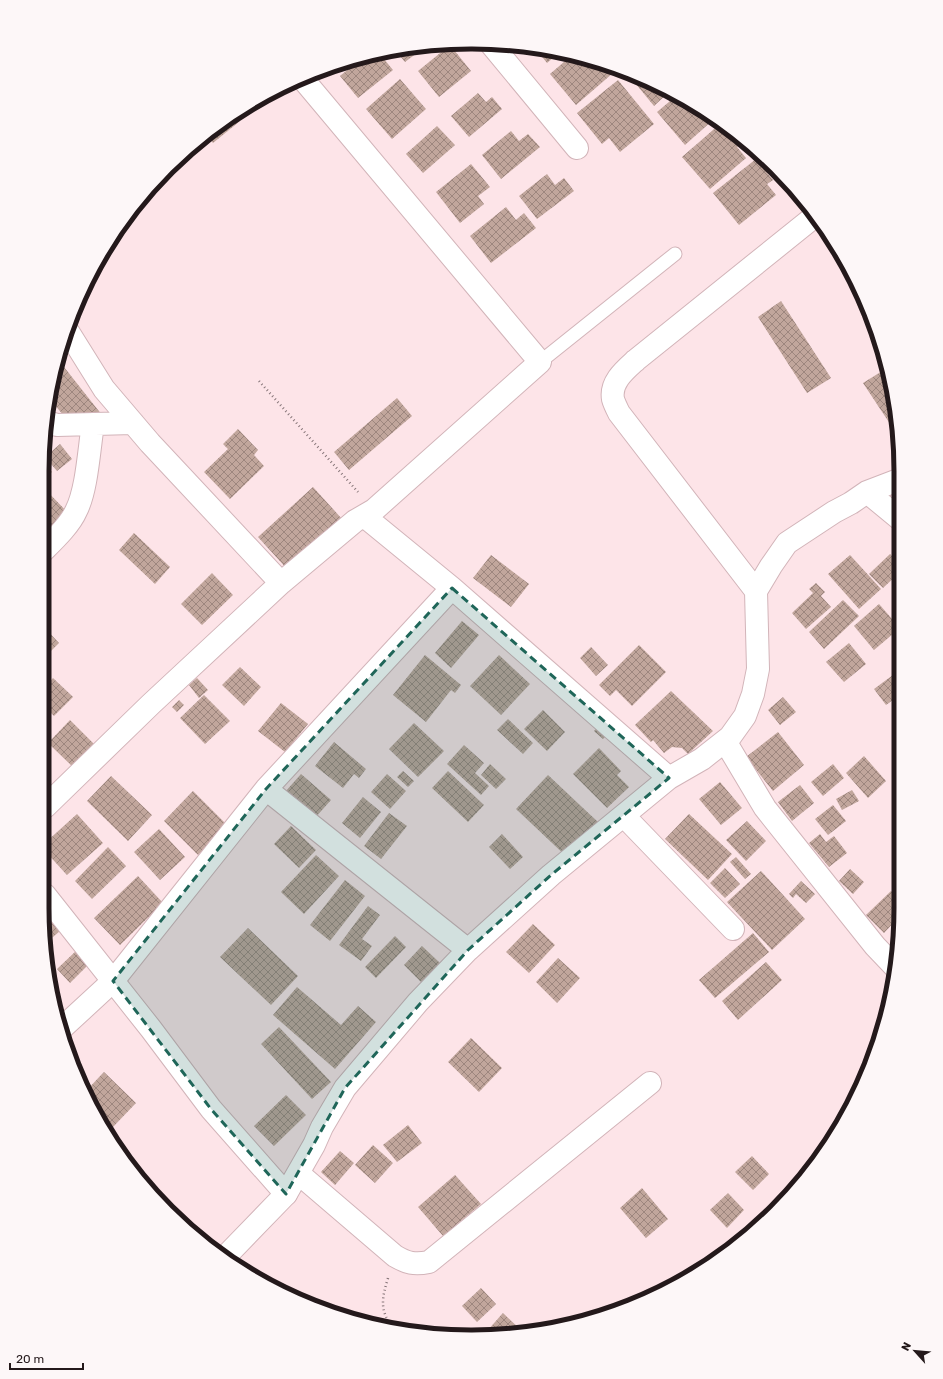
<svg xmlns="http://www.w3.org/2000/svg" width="943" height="1379" viewBox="0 0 943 1379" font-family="Rubik,sans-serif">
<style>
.building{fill:url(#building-cross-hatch)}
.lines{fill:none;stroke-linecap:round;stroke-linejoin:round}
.lane-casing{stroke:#d2b4b9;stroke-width:15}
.street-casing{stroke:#d2b4b9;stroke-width:24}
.secondary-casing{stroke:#d2b4b9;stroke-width:24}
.path{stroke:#877679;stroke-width:2.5;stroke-dasharray:1 3;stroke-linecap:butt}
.lane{stroke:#fff;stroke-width:13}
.street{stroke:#fff;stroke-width:22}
.secondary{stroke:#fff;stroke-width:22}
.marked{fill:#1f6659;fill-opacity:0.2;stroke:#1f6659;stroke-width:3;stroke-dasharray:8 5;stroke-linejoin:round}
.rim{fill:none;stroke:#24191b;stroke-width:5}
</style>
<defs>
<pattern id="building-cross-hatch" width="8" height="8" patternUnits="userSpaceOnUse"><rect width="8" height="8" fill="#c1a69c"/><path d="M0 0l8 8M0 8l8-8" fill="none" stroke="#9d867e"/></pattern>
</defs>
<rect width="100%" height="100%" fill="#fde4e8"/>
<!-- building -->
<path class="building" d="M450,45L471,71L439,97L418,71Z
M425,47L405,62L395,50Z
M523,47L555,50L560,52L547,63L535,48L529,54Z
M379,53L393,70L358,98L340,76L362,58Z
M572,55L607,66L613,73L576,105L550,74Z
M626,72L636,75L669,92L654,106Z
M400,79L426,109L392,139L366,109Z
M618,80L654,124L620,152L609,138L602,144L577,113Z
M478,93L486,102L492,97L502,109L469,137L451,116Z
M676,96L710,114L714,119L685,145L657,112Z
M234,114L240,121L213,143L207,136Z
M721,123L743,142L737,147L746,158L710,189L682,157Z
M437,126L455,145L423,173L406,154Z
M511,131L519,141L528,134L540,147L501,179L482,155Z
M756,159L773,180L767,184L776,195L739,225L713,193Z
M471,164L490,187L478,196L484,204L460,223L436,192Z
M547,174L555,185L564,178L574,191L537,219L519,196Z
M506,207L516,220L524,213L536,228L491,263L470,236Z
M781,301L831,378L807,393L758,317Z
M64,367L102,415L79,434L49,398L50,389L55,385L52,382L55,374Z
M887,368L893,387L898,436L863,383Z
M397,398L412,416L349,470L334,452Z
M238,429L258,450L254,455L264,466L230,499L204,472L228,449L223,444Z
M60,444L72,459L57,471L45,457Z
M43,462L52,472L42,480V472Z
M313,487L342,519L288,570L258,537Z
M45,489L70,515L43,539L42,492Z
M134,533L170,567L155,584L119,550Z
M890,554L901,566V571L883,588L869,574Z
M491,555L529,584L511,607L473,578Z
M850,555L881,589L859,609L828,574Z
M212,573L233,595L202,625L181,604Z
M816,583L825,592L821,596L831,607L806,629L792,613L813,593L809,589Z
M843,600L859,616L824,649L809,632Z
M879,604L900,628L874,650L854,626Z
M462,621L479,635L451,668L435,653Z
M43,626L59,643L43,659Z
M849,643L866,664L844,682L826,662Z
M639,645L666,672L632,706L616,690L610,696L599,685Z
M591,647L608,665L596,676L580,658Z
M425,655L461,685L455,693L451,690L426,722L393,695Z
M499,655L530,684L501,715L470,686Z
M240,667L261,687L244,706L222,685Z
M901,669V694L886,705L874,689Z
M53,678L73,697L54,716L44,706V688Z
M197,678L208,690L199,698L189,685Z
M671,691L713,731L688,754L682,748L672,747L664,753L653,740L651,742L635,725Z
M204,695L230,721L205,744L180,718Z
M783,697L796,712L780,725L768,710Z
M179,700L184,705L177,712L172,707Z
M281,703L308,724L285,752L258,731Z
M543,710L565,732L547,751L524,729Z
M508,719L533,743L523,754L497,730Z
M70,720L96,746L74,768L48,743Z
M414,723L444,751L418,777L389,749Z
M602,723L611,731L603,739L594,731Z
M778,732L804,765L773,791L746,757Z
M334,742L366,769L359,778L354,774L343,788L315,766Z
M464,745L484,763L475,773L489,786L481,795L447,764Z
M599,748L621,771L617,775L629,787L607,808L573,774Z
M864,756L886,781L868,798L846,773Z
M490,764L506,779L496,789L481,775Z
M833,764L844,778L823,796L811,782Z
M403,771L414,781L408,787L397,777Z
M448,771L484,805L468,822L432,788Z
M301,774L331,800L315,818L285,792Z
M387,774L406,791L390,809L371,792Z
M548,775L600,824L568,858L516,809Z
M111,776L152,815L128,841L87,801Z
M720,782L742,808L721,825L699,799Z
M800,785L814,803L792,821L778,802Z
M852,790L859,801L842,810L836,799Z
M193,791L227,825L198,855L164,821Z
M363,797L381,812L360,838L342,823Z
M833,805L846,821L828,835L815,819Z
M389,813L407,826L381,859L364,846Z
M77,814L103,843L67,875L45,851V843Z
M689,814L732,854L708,880L665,839Z
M747,821L766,841L746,861L726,840Z
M291,826L316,850L299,868L274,844Z
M159,829L185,857L160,880L134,852Z
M502,834L523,857L510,869L489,847Z
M820,834L826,842L834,836L847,853L829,867L809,843Z
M108,847L126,866L92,899L75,881Z
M316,855L339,876L304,914L281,892Z
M736,857L751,874L745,879L730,862Z
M725,868L740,884L725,898L710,883Z
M850,869L864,882L853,894L839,881Z
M761,871L805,919L772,950L727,902Z
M901,875V893L892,884Z
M138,876L163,903L120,945L94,918Z
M345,880L365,896L330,941L310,925Z
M801,881L815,894L806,903L796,894L793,898L789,894Z
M891,891L901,902L900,916L884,933L866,915Z
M368,906L380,915L362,939L372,946L361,961L339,945Z
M45,913L60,931L46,943Z
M533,924L555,945L529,973L506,952Z
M899,924V930L898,937L892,932Z
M248,928L298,976L271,1005L220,957Z
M753,933L769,952L715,998L699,980Z
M395,936L406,947L376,978L365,967Z
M422,946L440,963L421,982L404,965Z
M76,951L89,964L70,983L57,969Z
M558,958L580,978L557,1003L536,982Z
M766,962L782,980L738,1020L722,1001Z
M297,987L341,1025L358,1006L376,1022L335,1069L273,1015Z
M279,1027L331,1082L312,1099L261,1044Z
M471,1038L502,1068L479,1092L448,1062Z
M69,1053L82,1065L77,1070Z
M104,1072L136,1103L109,1131L105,1128L87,1090Z
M286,1095L306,1115L274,1146L254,1126Z
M408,1125L422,1143L397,1162L383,1145Z
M373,1145L393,1163L375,1183L355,1165Z
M340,1151L354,1163L335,1185L321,1172Z
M752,1156L769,1174L753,1190L735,1172Z
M455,1175L481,1204L443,1236L418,1207Z
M642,1188L668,1219L646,1238L620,1208Z
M728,1193L744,1210L727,1228L710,1210Z
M481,1288L496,1304L477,1322L462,1306Z
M503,1313L522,1331L489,1333L487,1331Z"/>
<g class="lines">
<defs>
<path id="lane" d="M540,362L675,254"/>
<path id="street" d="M491,44L577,148
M69,333L104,389L150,443L281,583
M47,422L57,425L133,423
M867,492L901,520
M364,516L452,588
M43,551C53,541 70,525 76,511C87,490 89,449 93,424
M756,591L619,413C617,409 614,403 613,399C610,382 625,370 636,360L815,216
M725,741L765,808L875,946L895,967
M266,789L468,950
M45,807L151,704L281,583L355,521L374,510L540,362L302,78
M624,816L733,929
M61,1029L113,981L266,789L452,588L669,778
M298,1173L395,1256C407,1263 414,1265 429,1262L650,1083
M286,1194L314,1145L322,1127L345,1088L418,1002L468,950L551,875L669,778L702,759L730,737L745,716L753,694L758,669L756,591L771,566L787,543L834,512L851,503L867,492L901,479"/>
<path id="secondary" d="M45,895L151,1029L211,1109L286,1194L225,1257"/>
</defs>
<!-- lane casing -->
<use href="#lane" class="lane-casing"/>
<!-- street casing -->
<use href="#street" class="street-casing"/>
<!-- secondary casing -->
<use href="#secondary" class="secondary-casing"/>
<!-- path -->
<path class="path" d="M259,381L358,492
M388,1278C382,1298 379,1310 393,1328"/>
<!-- lane -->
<use href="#lane" class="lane"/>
<!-- street -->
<use href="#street" class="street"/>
<!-- secondary -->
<use href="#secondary" class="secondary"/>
</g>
<!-- marked area -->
<path class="marked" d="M452,588L669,778L551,875L468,950L345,1088L286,1194L211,1109L113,981L266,789Z"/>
<!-- crop -->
<path d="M0 0H943V1379H0ZM471 49H472A422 422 0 0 1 894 471V908A422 422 0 0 1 472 1330H471A422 422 0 0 1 49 908V471A422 422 0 0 1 471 49Z" fill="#fdf7f8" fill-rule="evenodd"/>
<path class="rim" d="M471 49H472A422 422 0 0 1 894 471V908A422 422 0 0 1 472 1330H471A422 422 0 0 1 49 908V471A422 422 0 0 1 471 49Z"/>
<!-- north arrow -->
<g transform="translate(915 1351) rotate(297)" stroke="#fdf7f8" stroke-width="3" paint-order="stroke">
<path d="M0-3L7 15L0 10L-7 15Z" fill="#24191b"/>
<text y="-6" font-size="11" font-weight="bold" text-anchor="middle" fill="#24191b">N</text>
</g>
<!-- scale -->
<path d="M10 1363v6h73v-6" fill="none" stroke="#24191b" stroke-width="2"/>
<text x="16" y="1363" font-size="12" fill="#24191b" stroke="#fdf7f8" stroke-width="3" paint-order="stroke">20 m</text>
</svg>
